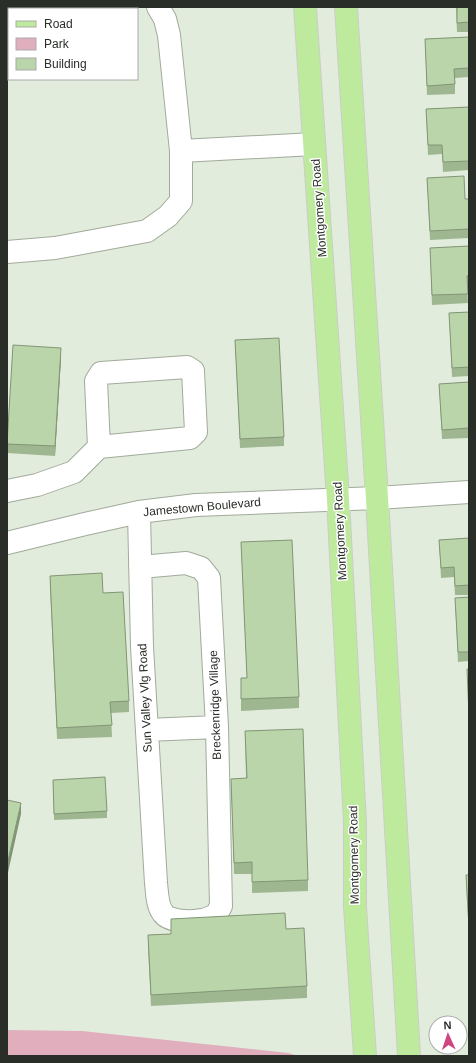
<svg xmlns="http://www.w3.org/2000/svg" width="476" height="1063" viewBox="0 0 476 1063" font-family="Arial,sans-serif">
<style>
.green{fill:#e1aebe}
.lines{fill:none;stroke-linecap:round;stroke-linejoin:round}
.minor-casing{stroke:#a1aa9b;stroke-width:24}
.major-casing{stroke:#cccdcb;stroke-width:24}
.minor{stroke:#fff;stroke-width:22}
.major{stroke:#beea9d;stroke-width:22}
.wall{fill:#9fb791}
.shaded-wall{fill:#829576}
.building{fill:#b9d5a9;stroke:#829576}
.labels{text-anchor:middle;stroke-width:3;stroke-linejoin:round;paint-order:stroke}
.street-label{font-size:12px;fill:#2a2e28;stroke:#fff}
</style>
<rect width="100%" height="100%" fill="#e2ecdc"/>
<!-- green -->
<path class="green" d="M7,1030L82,1031L288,1053L299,1056H7Z"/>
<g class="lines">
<defs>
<path id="minor" d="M158,7L165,19L169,35L181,151
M116,9L120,7
M7,28H9
M7,252L55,248L147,231L168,216L181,201V151L314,144
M187,367L193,371L196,432L190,438L99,447L96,381L101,373Z
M7,491L37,485L74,472L99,447
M139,512L142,647L156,883C157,891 157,906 163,913C169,922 191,922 201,920C206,920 211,917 216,915L221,906L217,727L209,578L201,568L186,563L140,567
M7,543L85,524L139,512L196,505L377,498L469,492
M147,730L217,727"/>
<path id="major" d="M305,7L338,499L355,823V907L365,1056
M346,7L377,498L409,1056"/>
</defs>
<!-- minor casing -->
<use href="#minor" class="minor-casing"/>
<!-- major casing -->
<use href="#major" class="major-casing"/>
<!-- minor -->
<use href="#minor" class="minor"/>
<!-- major -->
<use href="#major" class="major"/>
</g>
<!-- wall -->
<path class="wall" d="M456,7H469V32H457Z
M469,37V77L455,78V94L427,95L425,39Z
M469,107V170L443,172L442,154L428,155L426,109Z
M427,178L465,199H469V238L430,240Z
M469,246V285H467L468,303L432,305L430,248Z
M469,312V376L452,377L449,313Z
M235,340L284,437V446L240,448Z
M61,358L55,456L7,453V444Z
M469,382V438L442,439L439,384Z
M469,538V595H455L454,577L441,578L439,540Z
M241,542L299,697V708L241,711V678H247Z
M50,576L103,593L129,701V712L111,713L112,737L57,739L50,587Z
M469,597V661L458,662L455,598Z
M245,731L308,880V891L252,893V874H234L231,779L246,778Z
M53,780L107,811V818L54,820Z
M466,875H469V935L466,884Z
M171,919L286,929L307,986V998L151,1006L148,947V935L171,934Z"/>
<!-- shaded-wall -->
<path class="shaded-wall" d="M61,348V358L55,456V446Z
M21,803V814L7,877V865Z"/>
<!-- building -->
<path class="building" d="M457,7H469V22L457,23Z
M469,37V68L454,69L455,84L427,86L425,39Z
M469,107V161L443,162L442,145H428L426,109Z
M464,176L465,199H469V229L430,231L427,178Z
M469,246V275L467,276L468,294L432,295L430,248Z
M469,312V367L452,368L449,313Z
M279,338L284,437L240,439L235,340Z
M13,345L61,348L55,446L7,444Z
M469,382V428L442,430L439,384Z
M469,538V585L455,586L454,567L441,568L439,540Z
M292,540L299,697L241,699V678H247L241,542Z
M102,573L103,593L123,592L129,701L110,702L112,725L57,728L50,576Z
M469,597V652H458L455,598Z
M467,669H469V715Z
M303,729L308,880L252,882V862L234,863L231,779L247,778L245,731Z
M105,777L107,811L54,814L53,780Z
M7,800L21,803L7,865Z
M466,875H469V926Z
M285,913L286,929L304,928L307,986L151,995L148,935L171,934V919Z"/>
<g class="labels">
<!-- street labels -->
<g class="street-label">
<text transform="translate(319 208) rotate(-94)" y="4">Montgomery Road</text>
<text transform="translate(202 507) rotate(-5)" y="4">Jamestown Boulevard</text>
<text transform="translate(340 531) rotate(-93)" y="4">Montgomery Road</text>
<text transform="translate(145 698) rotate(-93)" y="4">Sun Valley Vlg Road</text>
<text transform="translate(215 705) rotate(-92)" y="4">Breckenridge Village</text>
<text transform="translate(354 855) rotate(-91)" y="4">Montgomery Road</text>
</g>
</g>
<!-- border -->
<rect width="476" height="1063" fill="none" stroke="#2a2e28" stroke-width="16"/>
<!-- legend -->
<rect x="8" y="8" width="130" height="72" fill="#ffffff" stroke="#aaaba9"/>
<rect x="16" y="21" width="20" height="6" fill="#beea9d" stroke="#aaaba9"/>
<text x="44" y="28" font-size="12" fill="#2a2e28">Road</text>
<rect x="16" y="38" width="20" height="12" fill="#e1aebe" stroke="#aaaba9"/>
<text x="44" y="48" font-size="12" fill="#2a2e28">Park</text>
<rect x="16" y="58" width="20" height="12" fill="#b9d5a9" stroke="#aaaba9"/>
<text x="44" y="68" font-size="12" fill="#2a2e28">Building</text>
<!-- north arrow -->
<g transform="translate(448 1035) rotate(357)"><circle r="19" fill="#ffffff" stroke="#aaaba9"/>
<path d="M0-3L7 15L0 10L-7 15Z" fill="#ce4580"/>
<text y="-6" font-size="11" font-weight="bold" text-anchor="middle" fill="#2a2e28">N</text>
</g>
</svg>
